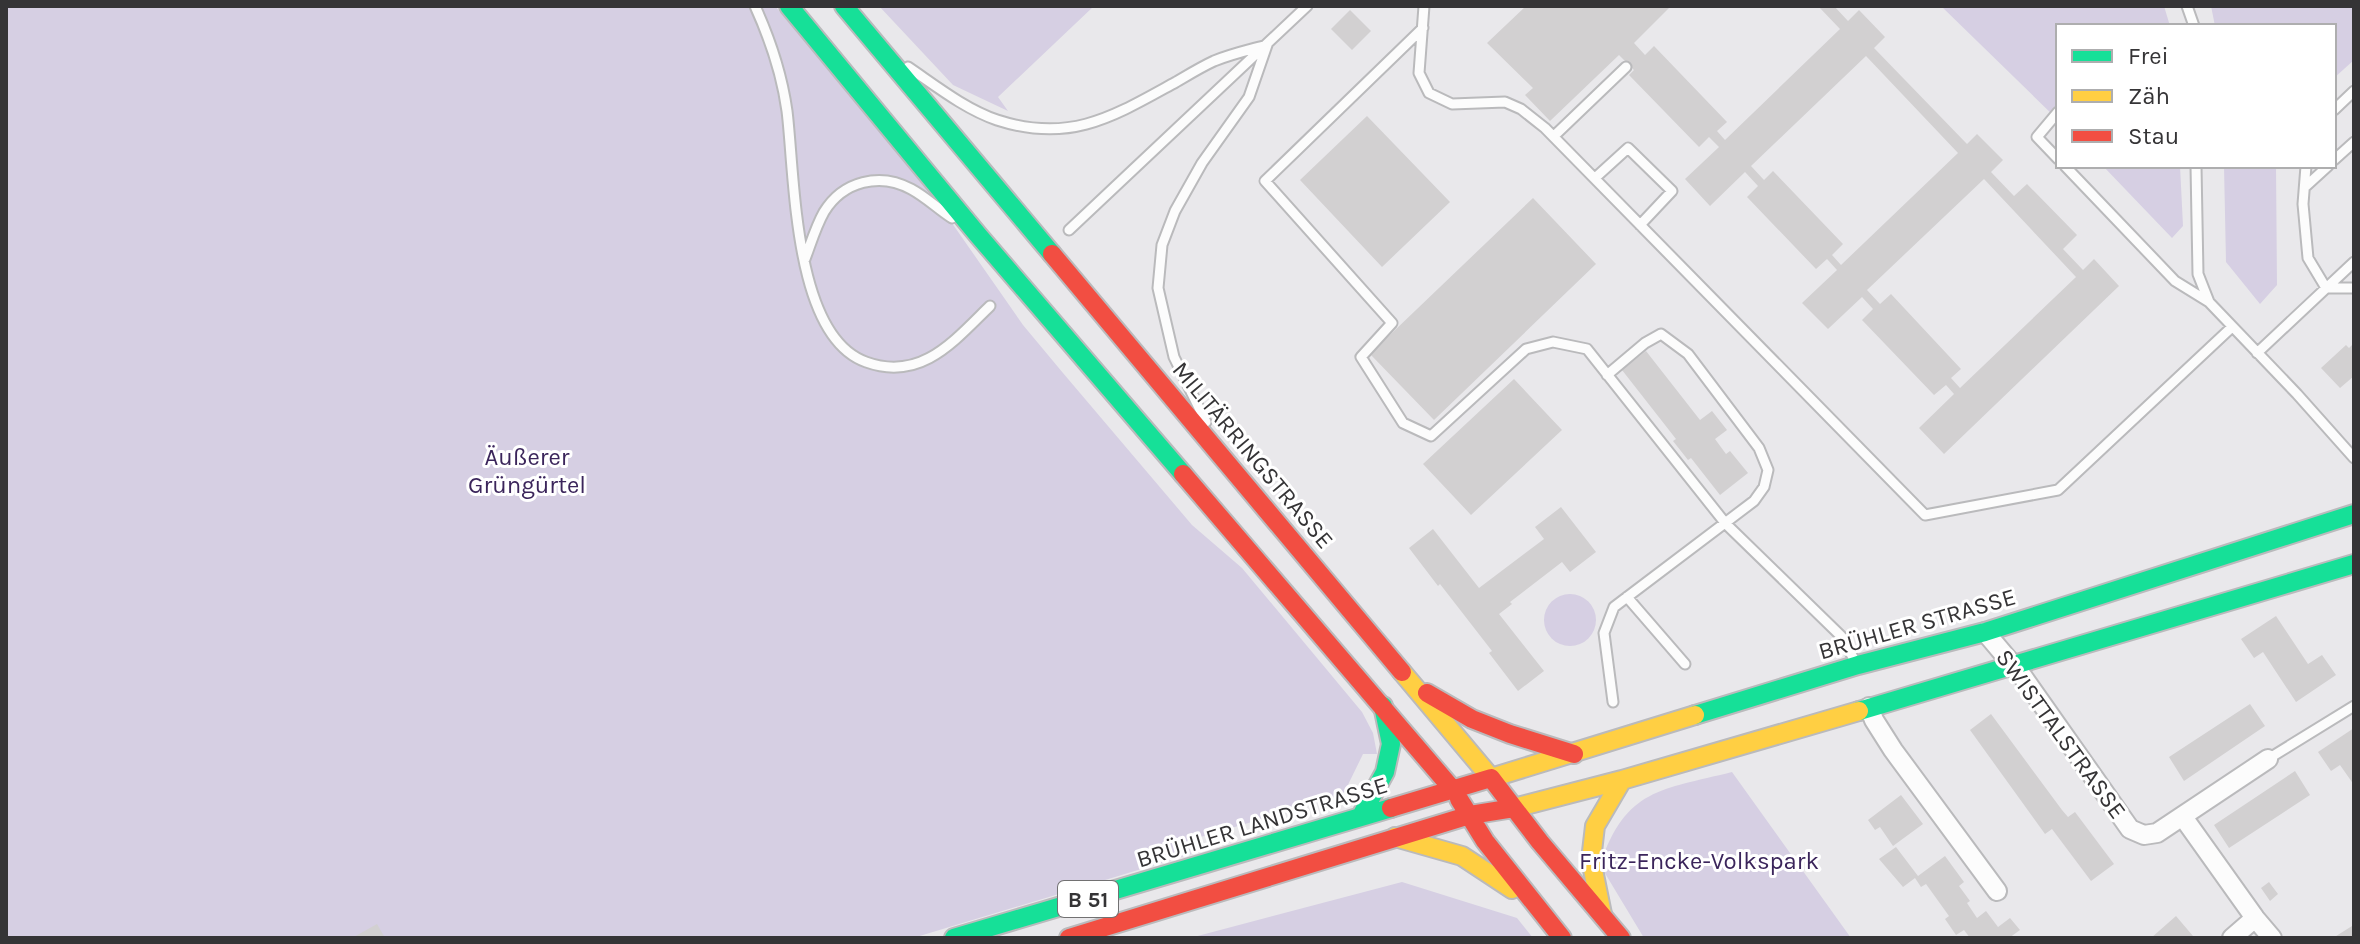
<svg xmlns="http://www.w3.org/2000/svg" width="2360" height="944" viewBox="0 0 2360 944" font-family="Karla,sans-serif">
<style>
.green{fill:#d6cfe3}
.building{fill:#d2d0d1;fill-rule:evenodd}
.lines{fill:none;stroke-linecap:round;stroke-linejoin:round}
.lane-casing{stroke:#bababc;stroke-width:13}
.street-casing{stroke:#bababc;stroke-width:22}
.fast-casing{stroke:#bababc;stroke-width:22}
.slow-casing{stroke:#bababc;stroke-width:22}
.jam-casing{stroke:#bababc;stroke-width:22}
.lane{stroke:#fcfcfc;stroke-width:9}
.street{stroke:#fcfcfc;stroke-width:18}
.fast{stroke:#16e098;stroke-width:18}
.slow{stroke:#ffcf43;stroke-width:18}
.jam{stroke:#f24e42;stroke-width:18}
.labels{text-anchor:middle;stroke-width:6;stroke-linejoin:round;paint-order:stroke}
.shield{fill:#fff;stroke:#727172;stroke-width:2}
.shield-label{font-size:22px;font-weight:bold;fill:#353436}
.street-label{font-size:24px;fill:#353436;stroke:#fff}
.park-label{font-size:24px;fill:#3b255b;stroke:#fff}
</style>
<rect width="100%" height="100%" fill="#e9e8eb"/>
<!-- green -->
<path class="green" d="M6,6H775L931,193L1023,325L1063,373L1192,525L1242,568L1362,712L1373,733L1377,754H1363L1343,795L1187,841L1191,854L913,938H6Z
M879,6H1094L998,97L1008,111L953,85Z
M1941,6H2164L2170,26H2058V120Z
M2211,6H2354V60L2334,78V26H2215Z
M2103,166H2180L2183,226L2172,238Z
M2224,166H2276L2277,285L2260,304L2226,262Z
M1544 620a26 26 0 1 1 52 0a26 26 0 1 1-52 0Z
M1732,772L1851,938H1644L1641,933L1600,865C1626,788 1661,790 1732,772Z
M1402,882L1517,918L1533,938H1190Z"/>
<!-- building -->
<path class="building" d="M1526,6H1671L1634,43L1645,55L1654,46L1727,122L1717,131L1725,140L1840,29L1818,6H1834L1848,21L1859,10L1885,37L1874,48L1967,144L1977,134L2003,160L1991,172L2014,196L2027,184L2077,235L2063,249L2083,270L2094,259L2119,286L1944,454L1919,428L1954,394L1946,385L1934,395L1862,320L1873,309L1862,297L1828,329L1802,303L1837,270L1827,259L1816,269L1747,197L1758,186L1745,172L1710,206L1685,179L1719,147L1709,137L1699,147L1629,75L1634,70L1619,55L1550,121L1525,95L1533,88L1487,43ZM1866,56L1958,153L1841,265L1832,255L1843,244L1773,171L1764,180L1751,166ZM1984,179L2076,277L1960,388L1951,378L1961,369L1891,294L1880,304L1867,290Z
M1350,10L1371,31L1352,50L1331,29Z
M1367,116L1450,202L1382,267L1300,180Z
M1533,198L1596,264L1434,420L1370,354Z
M2354,343V376L2340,388L2321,368L2346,345L2349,348Z
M1646,351L1700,420L1712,411L1727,430L1715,439L1726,454L1730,451L1748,473L1720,495L1691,458L1688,460L1673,441L1676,439L1622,370Z
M1514,379L1562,430L1471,515L1423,464Z
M1561,507L1596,552L1570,572L1562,562L1510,602L1512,604L1499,614L1544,671L1518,691L1489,653L1492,651L1440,584L1438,586L1409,548L1433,529L1479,588L1544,539L1535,527Z
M2276,616L2308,664L2322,655L2336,675L2296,702L2263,652L2254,658L2241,639Z
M2250,704L2265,726L2184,781L2169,757Z
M1991,714L2062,810L2068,817L2075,812L2114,864L2091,881L2052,829L2045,834L1970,730Z
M2354,728V785L2340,765L2331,771L2318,752Z
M2295,771L2310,795L2229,848L2214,825Z
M1901,795L1923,824L1893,846L1880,827L1875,830L1868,820Z
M1896,847L1918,876L1945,856L1964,882L1959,886L1970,901L1967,903L1977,918L1986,911L1998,927L2010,918L2020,930L2009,938H1970L1964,930L1956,935L1945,919L1949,916L1926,884L1921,887L1915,878L1903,887L1879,859Z
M2269,882L2278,894L2270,901L2261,888Z
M2176,916L2193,936L2190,938H2151Z
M377,924L385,938H352Z
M2354,925V938H2333L2352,926Z"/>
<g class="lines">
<defs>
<path id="lane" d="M755,6C770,39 782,75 787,111C795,176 793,336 866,362C921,382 954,341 990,306
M1424,6L1419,73L1429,93L1452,104L1505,102L1521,109L1545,128L1925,515L2058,490L2232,327
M2187,6L2194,26
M1423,28L1265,181L1392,323L1361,357L1403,423L1431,436L1526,349L1553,342L1587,349L1726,524L1841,636L1855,661
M908,67C936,86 965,109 997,120C1071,144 1114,116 1176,82C1188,75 1201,67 1214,61C1231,54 1249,50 1267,45
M2334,110L2354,91
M2058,112L2037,137L2058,159
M1554,136L1626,67
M2334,160L2354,142
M2065,166L2175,281L2209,302
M2196,166L2198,274L2209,302L2297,394L2354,458
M2306,166L2303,204L2308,258L2326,288H2354
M1595,178L1628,148L1672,191L1640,225
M2305,187L2328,166
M1069,230L1307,6
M805,259C811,243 816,226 824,212C843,181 880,172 911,189C926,197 938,209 952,218
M2257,353L2354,262
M1607,375L1645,343L1661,334L1688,354L1759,448L1768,470L1764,487L1754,501L1614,607L1604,633L1613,702
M1206,422L1174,357L1158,288L1162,245L1175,211L1202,163L1249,97L1267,45
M1627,597L1685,664
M2268,759L2354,706"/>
<path id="street" d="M1985,632L2023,677L2130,829L2144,835L2157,833L2268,759
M1869,707L1874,720L1893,750L1997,891
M2183,817L2255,918L2272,938
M2232,938L2255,918"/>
<path id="fast" d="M789,6L978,235L1183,474
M844,6L1052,254
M1859,711L2354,564
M1695,715L1858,665L1985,632L2354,514
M1361,816L1385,772L1391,744L1383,706
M954,938L1391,808"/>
<path id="slow" d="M1402,672L1491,778L1695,715
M1514,808L1622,780L1859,711
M1395,837L1462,856L1512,889
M1602,914L1591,860L1595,826L1622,780"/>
<path id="jam" d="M1052,254L1402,672
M1183,474L1454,791
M1427,693L1472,719L1510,734L1574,754
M1459,799L1485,841L1562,938
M1391,808L1491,778L1540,842L1621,938
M1069,938L1470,815L1514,808"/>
</defs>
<!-- lane casing -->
<use href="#lane" class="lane-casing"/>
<!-- street casing -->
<use href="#street" class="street-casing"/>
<!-- fast casing -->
<use href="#fast" class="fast-casing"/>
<!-- slow casing -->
<use href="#slow" class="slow-casing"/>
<!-- jam casing -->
<use href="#jam" class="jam-casing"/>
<!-- lane -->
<use href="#lane" class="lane"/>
<!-- street -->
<use href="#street" class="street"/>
<!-- fast -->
<use href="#fast" class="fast"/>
<!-- slow -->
<use href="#slow" class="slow"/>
<!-- jam -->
<use href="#jam" class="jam"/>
</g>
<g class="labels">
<!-- shield labels -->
<rect class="shield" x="1058" y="881" width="60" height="36" rx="6"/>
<g class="shield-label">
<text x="1088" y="907">B 51</text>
</g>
<!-- street labels -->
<g class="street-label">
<text transform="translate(1253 455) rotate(50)" y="8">MILITÄRRINGSTRASSE</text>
<text transform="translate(1917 624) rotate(-16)" y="8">BRÜHLER STRASSE</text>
<text transform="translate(2061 734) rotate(54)" y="8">SWISTTALSTRASSE</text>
<text transform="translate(1262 822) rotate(-17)" y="8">BRÜHLER LANDSTRASSE</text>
</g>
<!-- park labels -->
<g class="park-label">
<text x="527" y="465">Äußerer<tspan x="527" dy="28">Grüngürtel</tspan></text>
<text x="1699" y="869">Fritz-Encke-Volkspark</text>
</g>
</g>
<!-- border -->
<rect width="2360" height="944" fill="none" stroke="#353436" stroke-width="16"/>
<!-- legend -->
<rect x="2056" y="24" width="280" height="144" fill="#ffffff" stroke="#aeaeaf" stroke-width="2"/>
<rect x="2072" y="50" width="40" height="12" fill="#16e098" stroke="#aeaeaf" stroke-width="2"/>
<text x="2128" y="64" font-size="24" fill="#353436">Frei</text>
<rect x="2072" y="90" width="40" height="12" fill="#ffcf43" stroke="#aeaeaf" stroke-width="2"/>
<text x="2128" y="104" font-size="24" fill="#353436">Zäh</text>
<rect x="2072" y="130" width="40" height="12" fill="#f24e42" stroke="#aeaeaf" stroke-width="2"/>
<text x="2128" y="144" font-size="24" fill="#353436">Stau</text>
</svg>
